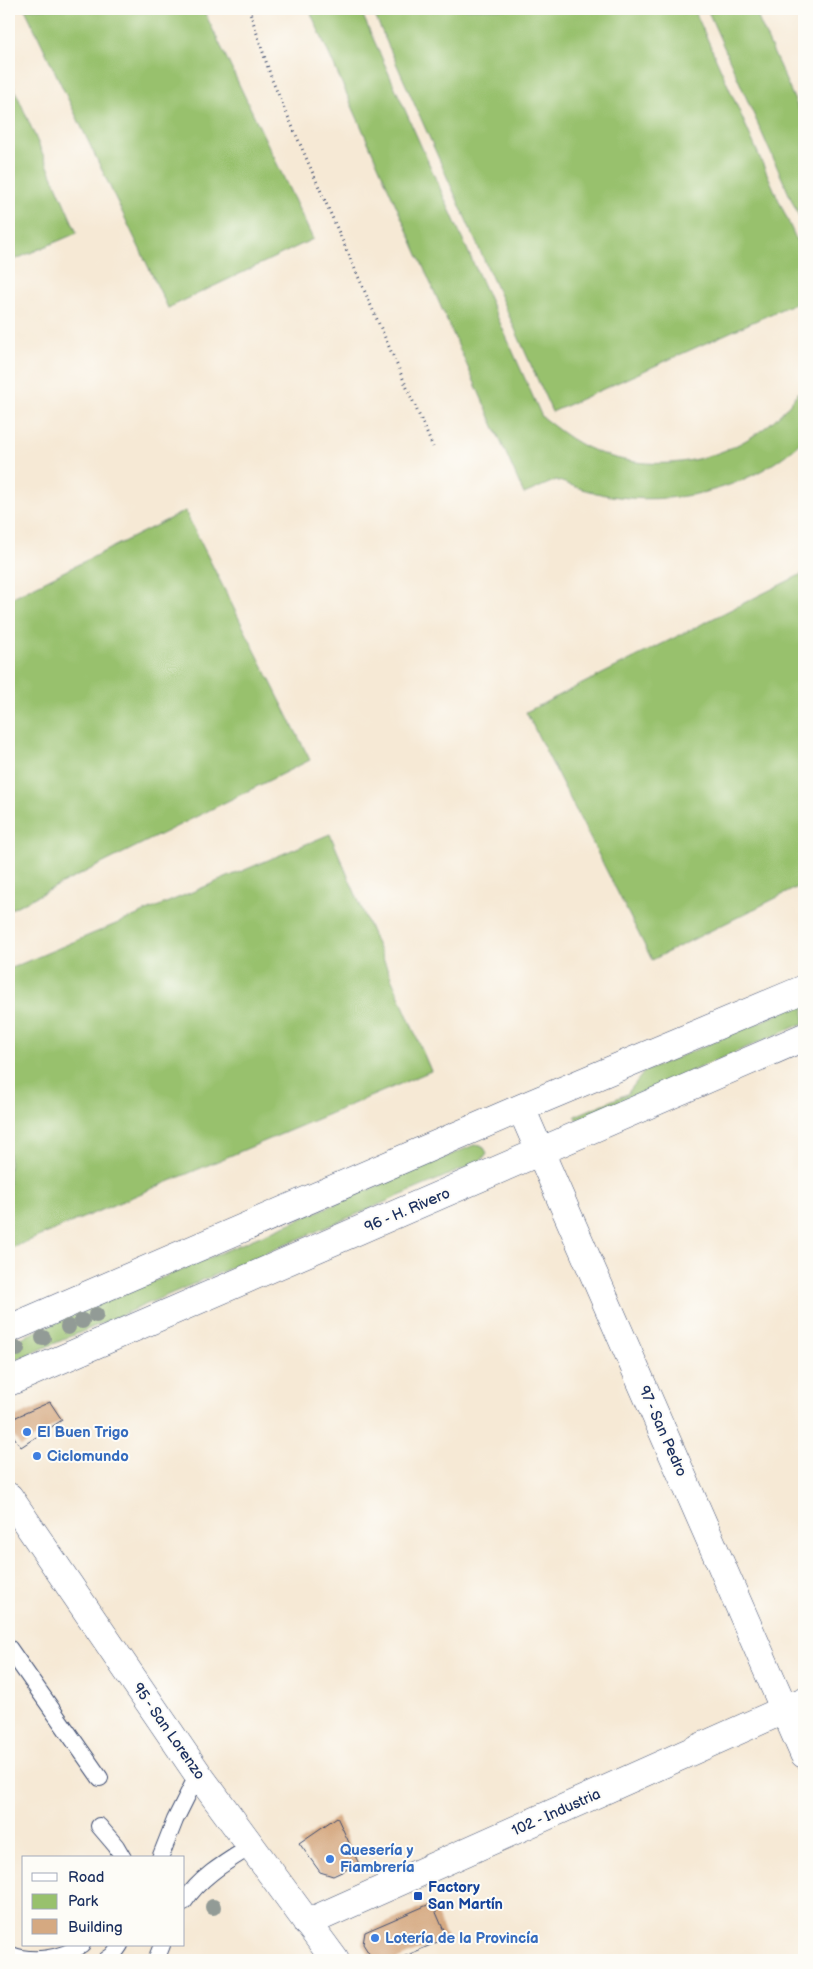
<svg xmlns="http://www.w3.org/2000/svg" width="813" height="1969" viewBox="0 0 813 1969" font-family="'Balsamiq Sans',sans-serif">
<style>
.green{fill:#98c16d;stroke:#5a7866}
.building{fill:#d5a981}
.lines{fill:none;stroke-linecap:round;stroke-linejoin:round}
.lane-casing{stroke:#3c4b70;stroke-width:18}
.street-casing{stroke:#3c4b70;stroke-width:29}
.path{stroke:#3c4b70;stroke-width:3;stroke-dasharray:1 4;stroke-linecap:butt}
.lane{stroke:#fff;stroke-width:16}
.street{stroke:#fff;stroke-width:28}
.tree{fill:#929b96}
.shop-dot{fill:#3f7fe0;stroke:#fdfcf7;stroke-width:2}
.transit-dot{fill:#1a4fb4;stroke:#fdfcf7;stroke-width:2}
.labels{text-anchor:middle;stroke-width:4;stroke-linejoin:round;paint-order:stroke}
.street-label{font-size:15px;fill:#1b2f5e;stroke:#fdfcf7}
.shop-label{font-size:15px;font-weight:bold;fill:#366cbe;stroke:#fdfcf7;text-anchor:start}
.transit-label{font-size:15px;font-weight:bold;fill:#164399;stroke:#fdfcf7;text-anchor:start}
</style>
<rect width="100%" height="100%" fill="#fdfcf7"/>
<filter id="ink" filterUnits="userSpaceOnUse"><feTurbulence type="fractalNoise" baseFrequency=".02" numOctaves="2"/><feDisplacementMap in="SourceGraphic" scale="10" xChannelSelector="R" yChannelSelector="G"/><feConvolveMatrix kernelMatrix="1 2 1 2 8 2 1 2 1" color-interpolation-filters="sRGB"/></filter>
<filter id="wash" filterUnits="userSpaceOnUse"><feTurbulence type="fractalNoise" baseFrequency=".0096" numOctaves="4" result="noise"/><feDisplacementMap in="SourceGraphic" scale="20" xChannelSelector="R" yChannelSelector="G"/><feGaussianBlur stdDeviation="1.12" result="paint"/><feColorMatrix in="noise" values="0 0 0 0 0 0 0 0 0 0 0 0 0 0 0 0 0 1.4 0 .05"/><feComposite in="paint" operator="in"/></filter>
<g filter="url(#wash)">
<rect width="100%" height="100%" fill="#f6e9d5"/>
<!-- green -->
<path class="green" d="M25,9H203L313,239L168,308Z
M309,9H360L542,417C555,427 567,437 582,445C643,477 720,466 772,422C785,411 794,398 804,385V439C757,486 684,505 619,497C597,495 576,487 556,480L524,494Z
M372,9H694L804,257V299L552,412Z
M707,9H754L804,121V228Z
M9,76L77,233L9,262Z
M185,511L310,760L9,910V599Z
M804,573V884L652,960L526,712Z
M330,834L431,1071L9,1249V969Z
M804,1003V1023L577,1120L575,1116L627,1094L644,1072Z
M474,1145L483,1146L487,1153L481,1161L9,1363V1343Z"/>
<g id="blocks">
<!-- building -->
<path class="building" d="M50,1402L62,1420L21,1447L12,1434L16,1417Z
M337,1817L359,1864L333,1876L320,1872L299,1843Z
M432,1903L447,1938L396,1960H373L363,1944L365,1932Z"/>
</g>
</g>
<g filter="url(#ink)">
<use href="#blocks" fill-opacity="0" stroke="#3c4b70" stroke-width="1"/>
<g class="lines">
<defs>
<path id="lane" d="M9,1648L100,1778
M99,1826L116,1846L123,1858
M160,1858L175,1820L198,1774
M184,1902C200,1877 226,1862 250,1847
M9,1954C32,1964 61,1959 82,1945
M106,1960L113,1955L120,1945
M156,1960L162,1945"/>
<path id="street" d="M521,1108L804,1754
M9,1329L521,1108L804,989
M9,1382L804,1037
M9,1497L198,1774L335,1960
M307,1923L804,1701"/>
</defs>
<!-- lane casing -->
<use href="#lane" class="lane-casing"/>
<!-- street casing -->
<use href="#street" class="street-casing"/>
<!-- path -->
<path class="path" d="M249,9L272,80L433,447"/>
<!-- lane -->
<use href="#lane" class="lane"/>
<!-- street -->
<use href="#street" class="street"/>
</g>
<!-- trees -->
<g class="tree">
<circle cx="96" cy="1315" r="8"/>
<circle cx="82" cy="1321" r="8"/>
<circle cx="68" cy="1327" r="8"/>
<circle cx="43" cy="1338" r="8"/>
<circle cx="17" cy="1349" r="8"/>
<circle cx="213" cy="1907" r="8"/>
</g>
</g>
<!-- markers -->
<g class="shop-dot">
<circle cx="27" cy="1432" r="5"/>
<circle cx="37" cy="1456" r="5"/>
<circle cx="330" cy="1859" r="5"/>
<circle cx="375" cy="1938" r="5"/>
</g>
<rect class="transit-dot" x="413" y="1891" width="10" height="10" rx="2.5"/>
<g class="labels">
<!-- street labels -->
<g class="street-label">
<text transform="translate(407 1210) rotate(-23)" y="5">96 - H. Rivero</text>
<text transform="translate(663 1431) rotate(66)" y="5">97 - San Pedro</text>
<text transform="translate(169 1731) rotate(55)" y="5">95 - San Lorenzo</text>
<text transform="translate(556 1812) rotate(-24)" y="5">102 - Industria</text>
</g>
<!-- shop labels -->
<g class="shop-label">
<text x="37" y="1437">El Buen Trigo</text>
<text x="47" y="1461">Ciclomundo</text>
<text x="340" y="1855">Quesería y<tspan x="340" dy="17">Fiambrería</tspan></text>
<text x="385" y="1943">Lotería de la Provincía</text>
</g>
<!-- transit labels -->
<g class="transit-label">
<text x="428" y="1892">Factory<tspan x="428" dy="17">San Martín</tspan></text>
</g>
</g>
<!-- margin -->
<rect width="813" height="1969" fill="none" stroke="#fdfcf7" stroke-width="30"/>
<!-- legend -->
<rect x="22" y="1856" width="162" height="90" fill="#fdfcf7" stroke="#a3aaba"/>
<rect x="32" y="1873" width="25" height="8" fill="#ffffff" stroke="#a3aaba"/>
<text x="68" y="1882" font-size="15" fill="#1b2f5e">Road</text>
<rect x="32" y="1894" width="25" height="15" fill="#98c16d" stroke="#a3aaba"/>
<text x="68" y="1906" font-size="15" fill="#1b2f5e">Park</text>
<rect x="32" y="1919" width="25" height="15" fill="#d5a981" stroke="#a3aaba"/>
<text x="68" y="1932" font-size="15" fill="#1b2f5e">Building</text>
</svg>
